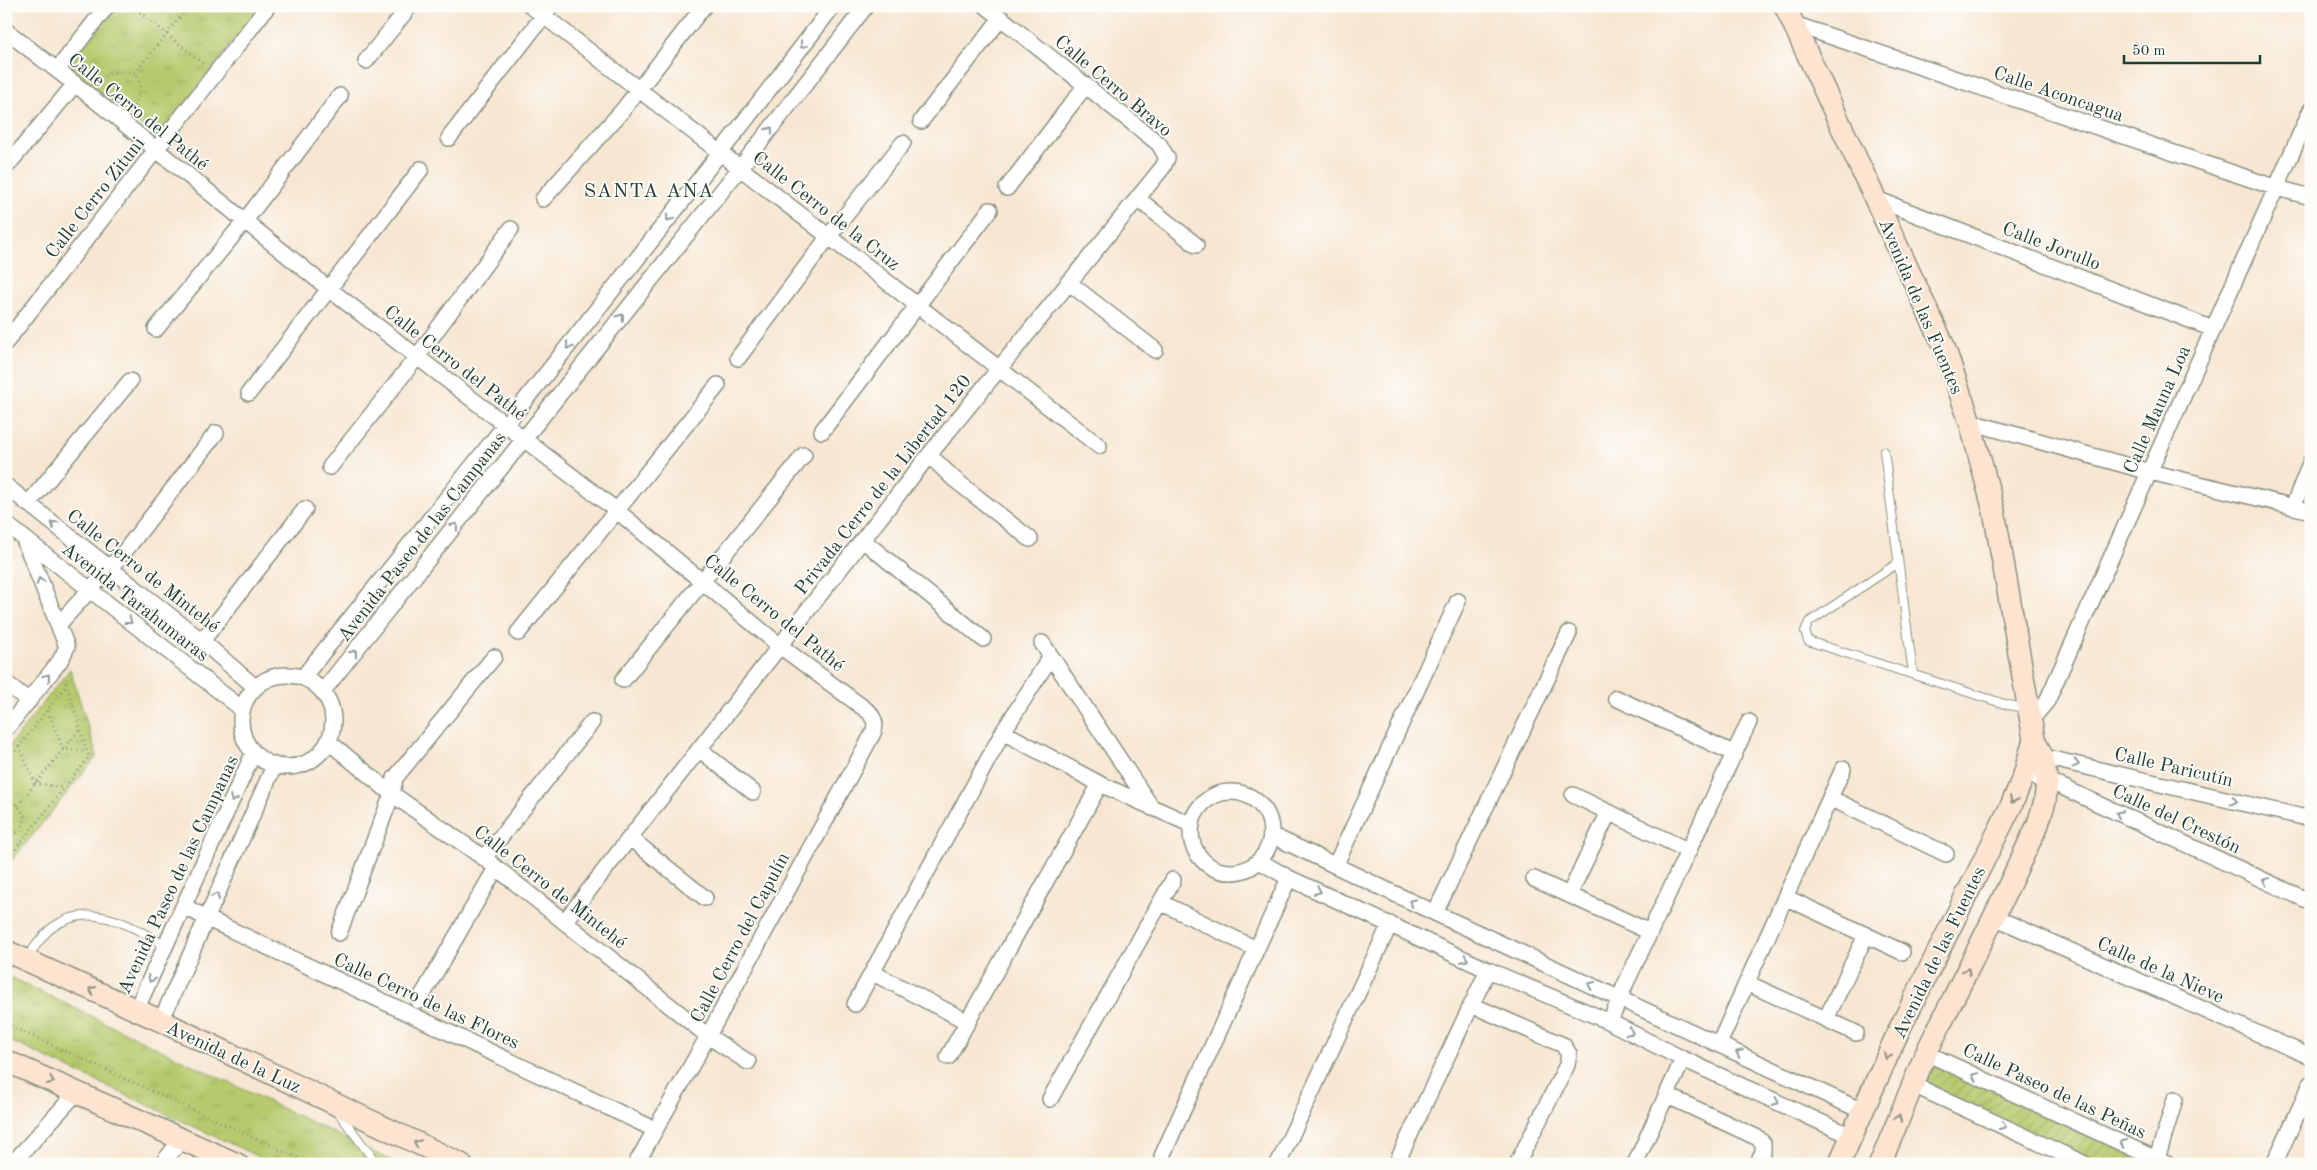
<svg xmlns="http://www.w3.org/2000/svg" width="2317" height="1170" viewBox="0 0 2317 1170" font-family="'Old Standard TT',serif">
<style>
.park{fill:url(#park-tufts);stroke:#6a8450}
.garden{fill:url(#garden-furrows);stroke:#6a8450}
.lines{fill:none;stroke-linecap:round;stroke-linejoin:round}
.lane-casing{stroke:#8b9283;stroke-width:10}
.street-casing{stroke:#8b9283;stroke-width:18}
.secondary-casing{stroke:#8b9283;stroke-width:24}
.path{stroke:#8b9283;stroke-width:3;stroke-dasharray:1 4;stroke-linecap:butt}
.lane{stroke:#fff;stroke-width:8}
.street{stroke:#fff;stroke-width:15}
.secondary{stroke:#fde4d1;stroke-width:21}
.oneway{stroke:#8f9e9a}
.oneway2{stroke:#8e9082}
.labels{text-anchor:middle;stroke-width:4;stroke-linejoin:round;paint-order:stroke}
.street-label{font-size:19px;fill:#1f3d34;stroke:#fdfcf7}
.neighbourhood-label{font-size:20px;letter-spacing:1px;fill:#1f3d34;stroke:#fdfcf7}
</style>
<defs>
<pattern id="park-tufts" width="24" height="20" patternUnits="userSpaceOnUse" patternTransform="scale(1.25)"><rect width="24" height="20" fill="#b6ca6d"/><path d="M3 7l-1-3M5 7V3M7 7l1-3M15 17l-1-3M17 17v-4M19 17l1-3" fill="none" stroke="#9cae5f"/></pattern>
<pattern id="garden-furrows" width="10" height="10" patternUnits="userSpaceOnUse" patternTransform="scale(1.25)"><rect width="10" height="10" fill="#b6ca6d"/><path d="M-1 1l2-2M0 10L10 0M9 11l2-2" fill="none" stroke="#9cae5f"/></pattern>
</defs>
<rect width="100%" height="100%" fill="#fdfcf7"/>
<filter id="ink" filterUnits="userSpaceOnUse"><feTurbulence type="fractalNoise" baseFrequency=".02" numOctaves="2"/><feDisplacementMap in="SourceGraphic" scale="10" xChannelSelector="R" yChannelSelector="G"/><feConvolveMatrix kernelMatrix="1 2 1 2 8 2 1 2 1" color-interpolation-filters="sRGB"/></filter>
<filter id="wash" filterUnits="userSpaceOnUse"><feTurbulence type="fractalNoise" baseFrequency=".0096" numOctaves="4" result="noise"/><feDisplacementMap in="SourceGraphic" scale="20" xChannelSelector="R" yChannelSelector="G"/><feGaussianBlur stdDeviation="1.12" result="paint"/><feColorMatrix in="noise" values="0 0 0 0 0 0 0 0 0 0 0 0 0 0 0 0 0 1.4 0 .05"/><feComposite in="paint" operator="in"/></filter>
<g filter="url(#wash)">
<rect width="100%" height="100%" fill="#f7e6d2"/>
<!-- park -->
<path class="park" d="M112,6H260L158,139L90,85L69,65Z
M70,669L97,756L6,868V750Z
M6,975L371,1151L399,1164H274L6,1039Z"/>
<!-- garden -->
<path class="garden" d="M1933,1062L2161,1164H2092L1922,1083Z"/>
</g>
<g filter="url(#ink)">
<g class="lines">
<defs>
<path id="lane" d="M1884,451L1913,674
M1898,563L1809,622L1805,631L1808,641L2008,705L2026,708
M26,959C34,949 42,934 53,927C91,900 132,926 166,946
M338,1112L377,1164"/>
<path id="street" d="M531,6L1099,446
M1794,24L2277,188L2311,197
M6,31L75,84L329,289L616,510L780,646L869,712C875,720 877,725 872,735L708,1036L636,1164
M366,61L410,6
M57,70L107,6
M921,121L1001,18
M449,138L551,6
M6,167L75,84
M1007,188L1086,85
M1137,198L1196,245
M543,199L622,111L704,6
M1876,199L2213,329
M1068,282L1155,350
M156,329L244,222L340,96
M6,342L268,6
M738,358L829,236L903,143
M249,393L421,169
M1970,422L2150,472L2311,511
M822,431L990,210
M929,455L954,479L1030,539
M330,467L417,357L511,229
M6,486L202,641L255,687
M28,504L130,381
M2293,507L2311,461
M6,524L242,709
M864,541L983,639
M58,625L125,551L216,433
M518,633L718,385
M202,641L305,509
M1042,643L1152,808
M241 721a46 46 0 1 1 92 0a46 46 0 1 1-92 0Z
M303,677C482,455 660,233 833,6
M623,680L804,455
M6,683L29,701
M323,691L740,168L866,6
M1616,698L1735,754
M2031,720L2047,701L2311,110
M6,729L60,661L67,647L23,537
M1003,732L1100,784L1192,825
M329,742L392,794L484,858L708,1036L748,1062
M699,749L753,792
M2035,755L2311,819
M2024,775L2047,780L2311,902
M1191 832a40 40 0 1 1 80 0a40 40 0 1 1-80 0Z
M1573,795L1689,851
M1830,798L1946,854
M1271,835L1435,913L1862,1111
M630,838L705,898
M484,858L592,722
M1259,861L1289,878L1488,970L1610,1022L1683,1059L1851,1136
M1336,864L1458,601
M1534,879L1650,932
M1569,895L1609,812
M1785,897L1902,952
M1162,903L1256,949
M184,906L206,918L654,1129
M1435,913L1569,633
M1994,917L2311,1057
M564,922L929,455L1163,167L1167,158L1159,144L986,6
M339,933L392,794L395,778L494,657
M873,973L968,1022
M1747,983L1856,1033
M419,1001L496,868
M855,1004L1003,732L1051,656
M1472,1005L1563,1045L1569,1054L1567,1065L1517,1164
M136,1010L253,754
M1826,1019L1866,935
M161,1021L274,766
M1610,1022L1625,985L1749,722
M1719,1044L1843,769
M1926,1053L2167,1164
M948,1057L1100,784
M1911,1084L2085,1164
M1666,1095L1758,1138L1763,1143V1152L1757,1164
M1050,1099L1173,880
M1162,1156L1289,878
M2157,1159L2175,1099
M12,1164L77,1092
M162,1164L181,1140
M1278,1164L1390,924
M1396,1164L1488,970
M1635,1164L1683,1059
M2274,1164L2311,1084"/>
<path id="secondary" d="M1785,6L1943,344L1970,422L1994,511L2034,739L2042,756L2047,780L2045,801L2038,824L1994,917L1926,1053L1880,1164
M6,951L161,1021L461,1164
M6,1061L237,1164
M1839,1164L1900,1028L2011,806L2024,775L2034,739"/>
</defs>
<!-- lane casing -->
<use href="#lane" class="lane-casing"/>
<!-- street casing -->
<use href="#street" class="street-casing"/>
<!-- secondary casing -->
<use href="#secondary" class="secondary-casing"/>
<!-- path -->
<path class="path" d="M132,6L204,64
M135,73L189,6
M97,83C108,71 120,70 135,73
M133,111L140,86L135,73
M48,711L63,749L87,751
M19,746L35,783L64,788
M6,763L66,686
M6,801L18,805L25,817L21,831L6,837
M18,805L80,729
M6,861L89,757L65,679
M6,1024L311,1164"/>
<!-- lane -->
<use href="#lane" class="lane"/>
<!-- street -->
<use href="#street" class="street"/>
<!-- secondary -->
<use href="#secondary" class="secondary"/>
</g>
<!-- one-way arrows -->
<defs><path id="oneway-chevron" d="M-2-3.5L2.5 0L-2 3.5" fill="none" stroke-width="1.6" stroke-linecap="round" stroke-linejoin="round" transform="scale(1.25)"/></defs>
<g class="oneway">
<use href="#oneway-chevron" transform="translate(803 45) rotate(127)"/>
<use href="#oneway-chevron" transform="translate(770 130) rotate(-52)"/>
<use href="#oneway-chevron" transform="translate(669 218) rotate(128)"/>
<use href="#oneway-chevron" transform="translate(621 317) rotate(-51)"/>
<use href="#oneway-chevron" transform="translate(569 346) rotate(128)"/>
<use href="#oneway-chevron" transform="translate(54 524) rotate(-141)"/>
<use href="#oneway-chevron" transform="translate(455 526) rotate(-52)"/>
<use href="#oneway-chevron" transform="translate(40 581) rotate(-112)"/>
<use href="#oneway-chevron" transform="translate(129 621) rotate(38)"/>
<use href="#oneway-chevron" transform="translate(354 653) rotate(-52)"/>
<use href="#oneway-chevron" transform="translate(47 677) rotate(-52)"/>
<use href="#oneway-chevron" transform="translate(2076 764) rotate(13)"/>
<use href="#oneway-chevron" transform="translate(233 799) rotate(115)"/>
<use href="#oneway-chevron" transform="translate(2234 801) rotate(13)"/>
<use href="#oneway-chevron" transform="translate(2119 814) rotate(-155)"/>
<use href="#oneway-chevron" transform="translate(2266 881) rotate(-155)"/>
<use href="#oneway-chevron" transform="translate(1318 891) rotate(25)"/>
<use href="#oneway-chevron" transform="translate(216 896) rotate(-66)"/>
<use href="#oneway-chevron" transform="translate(1412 902) rotate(-154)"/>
<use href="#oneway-chevron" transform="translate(1465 959) rotate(25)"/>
<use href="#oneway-chevron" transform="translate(151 979) rotate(115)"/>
<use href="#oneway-chevron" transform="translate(1591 985) rotate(-155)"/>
<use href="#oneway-chevron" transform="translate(1630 1032) rotate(27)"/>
<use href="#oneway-chevron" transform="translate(1739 1053) rotate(-155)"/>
<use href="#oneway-chevron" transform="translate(1975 1076) rotate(-155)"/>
<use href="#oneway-chevron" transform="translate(1776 1102) rotate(25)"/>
<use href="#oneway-chevron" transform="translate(2003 1126) rotate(25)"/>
<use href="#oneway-chevron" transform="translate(2123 1143) rotate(-155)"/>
</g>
<g class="oneway2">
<use href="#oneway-chevron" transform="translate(2013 800) rotate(114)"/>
<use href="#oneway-chevron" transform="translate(1967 971) rotate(-63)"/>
<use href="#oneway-chevron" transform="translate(92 990) rotate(-156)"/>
<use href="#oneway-chevron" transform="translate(1887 1056) rotate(114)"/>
<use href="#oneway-chevron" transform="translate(51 1081) rotate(24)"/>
<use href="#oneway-chevron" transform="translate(1898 1118) rotate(-69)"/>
<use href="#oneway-chevron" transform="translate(417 1143) rotate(-154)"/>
</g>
</g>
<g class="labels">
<!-- street labels -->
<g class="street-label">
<text transform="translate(1114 85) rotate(40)" y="7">Calle Cerro Bravo</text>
<text transform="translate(2059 93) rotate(19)" y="7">Calle Aconcagua</text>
<text transform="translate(139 111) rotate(39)" y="7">Calle Cerro del Pathé</text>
<text transform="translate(94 197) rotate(-52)" y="7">Calle Cerro Zituni</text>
<text transform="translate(827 210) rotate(38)" y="7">Calle Cerro de la Cruz</text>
<text transform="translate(2052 245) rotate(21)" y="7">Calle Jorullo</text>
<text transform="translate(1922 306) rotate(67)" y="7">Avenida de las Fuentes</text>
<text transform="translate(456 362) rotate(38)" y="7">Calle Cerro del Pathé</text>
<text transform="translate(2156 409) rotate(-66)" y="7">Calle Mauna Loa</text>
<text transform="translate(882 484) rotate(-52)" y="7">Privada Cerro de la Libertad 120</text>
<text transform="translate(421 536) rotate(-52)" y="7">Avenida Paseo de las Campanas</text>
<text transform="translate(144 570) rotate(38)" y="7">Calle Cerro de Mintehé</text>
<text transform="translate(136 601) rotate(38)" y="7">Avenida Tarahumaras</text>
<text transform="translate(775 612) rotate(39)" y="7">Calle Cerro del Pathé</text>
<text transform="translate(2174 766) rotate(13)" y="7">Calle Paricutín</text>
<text transform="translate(2177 818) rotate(25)" y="7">Calle del Crestón</text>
<text transform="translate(177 874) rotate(-65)" y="7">Avenida Paseo de las Campanas</text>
<text transform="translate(551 886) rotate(38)" y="7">Calle Cerro de Mintehé</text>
<text transform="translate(739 937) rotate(-62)" y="7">Calle Cerro del Capulín</text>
<text transform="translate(1938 952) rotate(-64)" y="7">Avenida de las Fuentes</text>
<text transform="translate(2161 969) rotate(24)" y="7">Calle de la Nieve</text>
<text transform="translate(427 1000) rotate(25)" y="7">Calle Cerro de las Flores</text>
<text transform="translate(234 1056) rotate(25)" y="7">Avenida de la Luz</text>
<text transform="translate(2055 1090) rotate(25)" y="7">Calle Paseo de las Peñas</text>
</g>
<!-- neighbourhood labels -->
<g class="neighbourhood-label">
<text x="649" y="197">SANTA ANA</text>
</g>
</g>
<!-- margin -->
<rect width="2317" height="1170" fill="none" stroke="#fdfcf7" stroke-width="25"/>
<!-- scale -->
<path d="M2124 55v8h136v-8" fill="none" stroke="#1f3d34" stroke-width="2.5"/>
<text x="2132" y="55" font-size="15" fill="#1f3d34" stroke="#fdfcf7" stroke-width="4" paint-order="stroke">50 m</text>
</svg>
